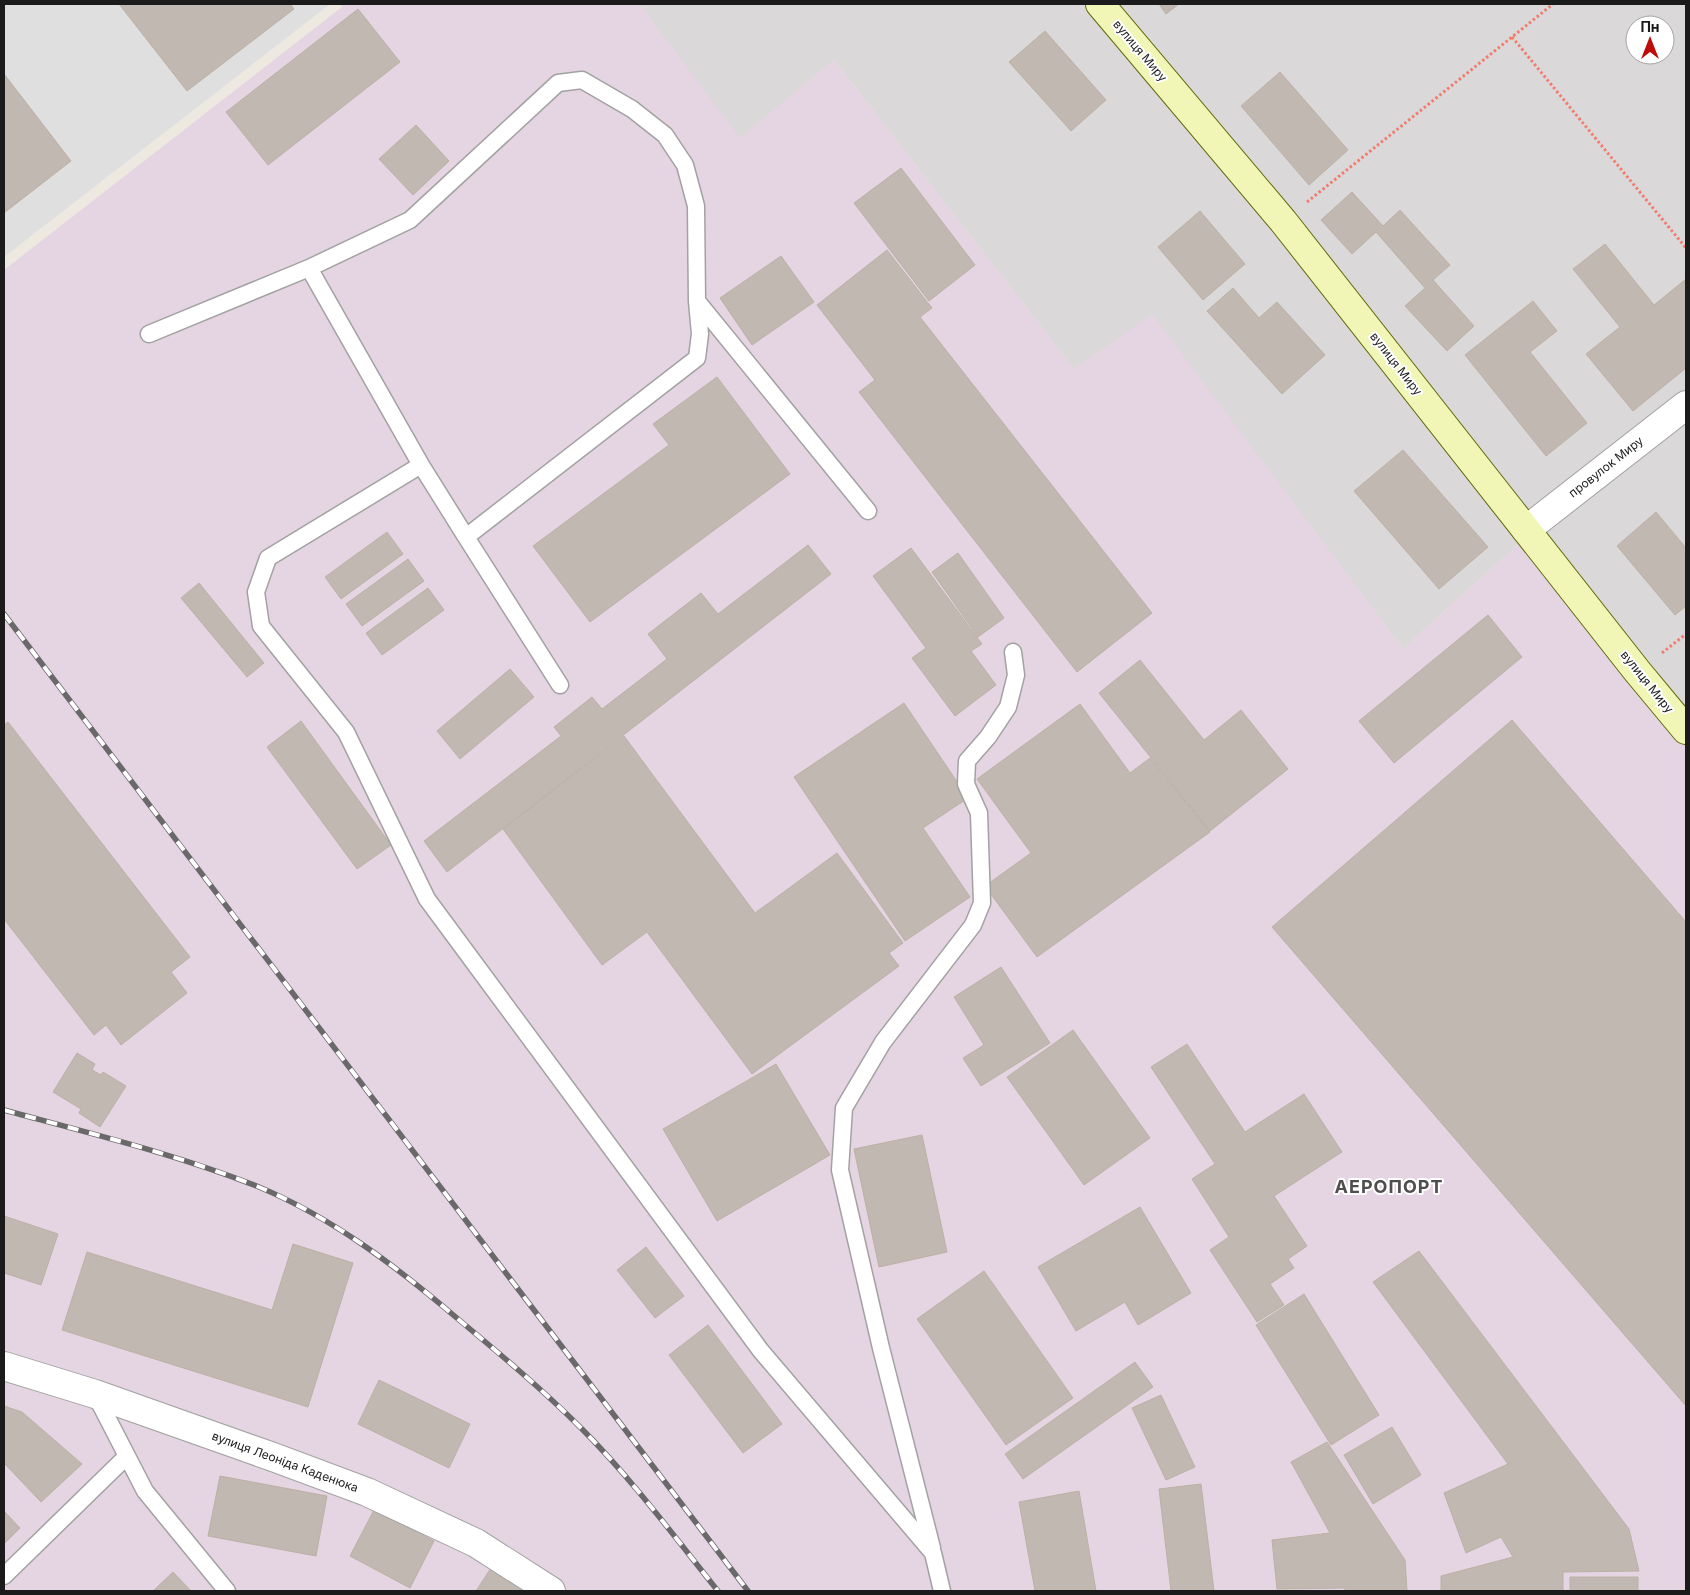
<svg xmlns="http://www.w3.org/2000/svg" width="1690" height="1595" viewBox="0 0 1690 1595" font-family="Inter,sans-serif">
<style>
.residential{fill:#dad8d8;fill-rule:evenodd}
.industrial{fill:#e5d4e2}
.parking{fill:#dfdfdf}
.building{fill:#c1b8b1;stroke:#bdb0a5}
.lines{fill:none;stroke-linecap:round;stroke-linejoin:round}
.service-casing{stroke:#a2a2a2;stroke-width:19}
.minor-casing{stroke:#a2a2a2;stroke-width:30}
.tertiary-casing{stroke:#a2a2a2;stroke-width:30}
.secondary-casing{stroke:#5f6b0a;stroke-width:30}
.path{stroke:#f27c6d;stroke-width:3;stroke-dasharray:2.5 2.5;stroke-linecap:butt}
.service{stroke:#fff;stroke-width:16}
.minor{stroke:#fff;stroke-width:28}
.tertiary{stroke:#fff;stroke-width:28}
.secondary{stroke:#f1f6b6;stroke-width:28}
.rail-casing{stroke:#696969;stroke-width:5.5}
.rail{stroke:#fff;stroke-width:4;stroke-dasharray:11;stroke-linecap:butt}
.labels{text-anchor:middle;stroke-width:4;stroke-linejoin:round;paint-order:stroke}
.street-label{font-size:12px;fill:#1b1b1b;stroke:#fff}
.district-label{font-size:18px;font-weight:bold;letter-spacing:1px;fill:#4e4e4e;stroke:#fff}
</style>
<rect width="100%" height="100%" fill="#ede9e1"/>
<!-- residential -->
<path class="residential" d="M639,4H1686V717L1533,531L1403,649L1152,315L1074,369L834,60L740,139ZM1635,25H1665V55H1635Z"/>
<!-- industrial -->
<path class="industrial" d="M340,4H639L740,138L834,60L1074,369L1152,314L1403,649L1533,531L1686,717V1591H4V270L342,7Z"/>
<!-- parking -->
<path class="parking" d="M4,4H119L187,91L294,9L290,4H330L4,257V213L71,161L4,74Z"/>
<!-- building -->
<path class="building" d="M119,4H290L294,9L187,91Z
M1159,4H1179L1166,14Z
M358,9L400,62L268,165L226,112Z
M1045,31L1106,100L1071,131L1009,62Z
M1280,72L1348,150L1309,185L1241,106Z
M4,74L71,161L4,213Z
M416,125L449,161L413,195L379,159Z
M901,168L975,265L929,301L854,203Z
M1352,192L1383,226L1400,210L1450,265L1433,280L1474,326L1447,351L1405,306L1425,288L1376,232L1352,254L1321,220Z
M1200,211L1245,264L1203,300L1158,247Z
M1605,244L1654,305L1686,279V368L1633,411L1586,354L1620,327L1573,269Z
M887,250L932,308L920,317L1152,613L1077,672L859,392L875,380L817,305Z
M781,256L814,302L752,345L720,298Z
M1233,288L1259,318L1277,302L1325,355L1282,394L1207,311Z
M1533,301L1557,331L1530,352L1587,423L1546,456L1465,355Z
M717,377L790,474L590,622L533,546L669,445L653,424Z
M1403,450L1488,547L1439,589L1354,491Z
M1656,512L1686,548V606L1675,615L1617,546Z
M387,532L403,554L341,599L325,577Z
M808,545L831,574L447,872L424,841L561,736L554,727L592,697L602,709L667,659L648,634L701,593L718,614Z
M911,548L982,644L971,651L996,685L955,716L912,658L926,648L873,576Z
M958,553L1004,618L978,637L932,572Z
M408,559L424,581L362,626L346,604Z
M199,583L264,663L247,677L181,598Z
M428,588L444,610L382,655L366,633Z
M1488,615L1522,657L1394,763L1359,721Z
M1140,660L1204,740L1241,710L1288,769L1210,831L1099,693Z
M510,669L534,697L460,759L437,731Z
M904,703L968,798L923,828L970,897L905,941L794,777Z
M1080,704L1130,773L1150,758L1210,832L1037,957L985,886L1031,853L977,779Z
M1512,720L1686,922V1406L1272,927Z
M301,721L391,845L357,869L267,747Z
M8,722L190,957L171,972L187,993L121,1045L106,1025L94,1035L4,919V725Z
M624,736L755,913L837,853L903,943L889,953L899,966L752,1074L647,932L602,965L503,829Z
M1001,967L1050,1043L981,1086L963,1058L984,1045L954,997Z
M1073,1030L1150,1138L1084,1185L1007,1077Z
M1187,1044L1245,1132L1304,1094L1342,1152L1274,1196L1307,1246L1288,1259L1294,1268L1270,1284L1284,1305L1257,1322L1210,1250L1229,1237L1192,1179L1215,1164L1151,1067Z
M77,1053L95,1064L92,1070L101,1075L103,1072L126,1086L100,1127L79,1113L81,1109L53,1092Z
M776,1064L830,1155L717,1221L663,1129Z
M922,1135L947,1252L879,1267L854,1149Z
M1140,1207L1191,1293L1138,1325L1125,1302L1076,1331L1038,1267Z
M4,1216L58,1234L41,1285L4,1273Z
M293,1244L353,1263L308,1407L62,1330L87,1252L272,1310Z
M646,1247L684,1296L655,1318L617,1270Z
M1419,1251L1629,1529L1639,1571L1563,1572V1591H1441V1576L1513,1557L1501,1537L1466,1553L1444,1493L1508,1464L1373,1282Z
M984,1271L1073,1398L1006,1445L917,1319Z
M1304,1294L1379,1415L1331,1445L1256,1325Z
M708,1325L782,1424L743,1453L669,1355Z
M1135,1362L1153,1387L1023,1479L1005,1454Z
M379,1380L470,1424L449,1468L358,1424Z
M1161,1395L1195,1467L1166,1480L1132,1408Z
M4,1406L22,1412L82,1464L41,1502L4,1463Z
M1392,1427L1421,1475L1373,1504L1344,1455Z
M1327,1442L1405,1560L1407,1591H1345V1588L1277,1589L1272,1540L1330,1533L1291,1462Z
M220,1476L327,1496L316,1556L208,1536Z
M1201,1484L1214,1591H1171L1159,1489Z
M1079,1491L1096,1591H1035L1019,1502Z
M374,1510L434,1541L410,1588L350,1556Z
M4,1511L20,1528L4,1544Z
M491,1568L528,1591H476Z
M173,1572L191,1591H153Z
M1570,1577H1638V1591H1570Z"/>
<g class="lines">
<defs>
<path id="service" d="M309,268L421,465L268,558L256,592L261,626L346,732L427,899L761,1351L933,1553L942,1591
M697,301L868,511
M149,334L309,268L410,220L558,83L582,80L632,109L665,135L685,165L696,206L697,301L700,334L697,358L466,537L421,465
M466,537L560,685
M95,1394L145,1491L227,1591
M932,1548L881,1348L840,1170L844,1108L883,1042L973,925L982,903L979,813L966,784L967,761L988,737L1008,707L1016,675L1013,652
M4,1576L127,1456"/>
<path id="minor" d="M1526,530L1686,405"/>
<path id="tertiary" d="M4,1366L95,1394L273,1457L367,1492L476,1543L551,1591"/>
<path id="secondary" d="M1100,4L1283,221L1637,671L1686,730"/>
</defs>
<!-- service casing -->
<use href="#service" class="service-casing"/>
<!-- minor casing -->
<use href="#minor" class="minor-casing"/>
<!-- tertiary casing -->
<use href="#tertiary" class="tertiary-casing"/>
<!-- secondary casing -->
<use href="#secondary" class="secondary-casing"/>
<!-- path -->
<path class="path" d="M1512,37L1686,248
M1307,202L1553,4
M1662,653L1686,634"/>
<!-- service -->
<use href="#service" class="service"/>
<!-- minor -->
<use href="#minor" class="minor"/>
<!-- tertiary -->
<use href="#tertiary" class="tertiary"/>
<!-- secondary -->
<use href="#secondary" class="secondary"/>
<defs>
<path id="rail" d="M4,614L748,1591
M4,1110C89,1133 176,1154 259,1187C333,1218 397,1267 458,1319C500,1354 542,1389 581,1428C631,1478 674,1536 718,1591"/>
</defs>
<!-- rail casing -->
<use href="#rail" class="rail-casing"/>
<!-- rail -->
<use href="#rail" class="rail"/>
</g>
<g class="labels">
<!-- street labels -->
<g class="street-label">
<text transform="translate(1140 51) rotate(50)" y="4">вулиця Миру</text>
<text transform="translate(1396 364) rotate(52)" y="4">вулиця Миру</text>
<text transform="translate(1606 467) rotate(-38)" y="4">провулок Миру</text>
<text transform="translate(1647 682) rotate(51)" y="4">вулиця Миру</text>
<text transform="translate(285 1462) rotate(20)" y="4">вулиця Леоніда Каденюка</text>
</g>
<!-- district labels -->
<g class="district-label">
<text x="1389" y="1193">АЕРОПОРТ</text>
</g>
</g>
<!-- border -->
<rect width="1690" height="1595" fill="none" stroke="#1b1b1b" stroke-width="10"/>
<!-- north arrow -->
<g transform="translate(1650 40)"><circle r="24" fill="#ffffff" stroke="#a4a4a4"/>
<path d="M0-4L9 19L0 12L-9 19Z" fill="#bd0c0a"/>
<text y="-8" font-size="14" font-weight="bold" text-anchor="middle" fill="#1b1b1b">Пн</text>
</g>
</svg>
